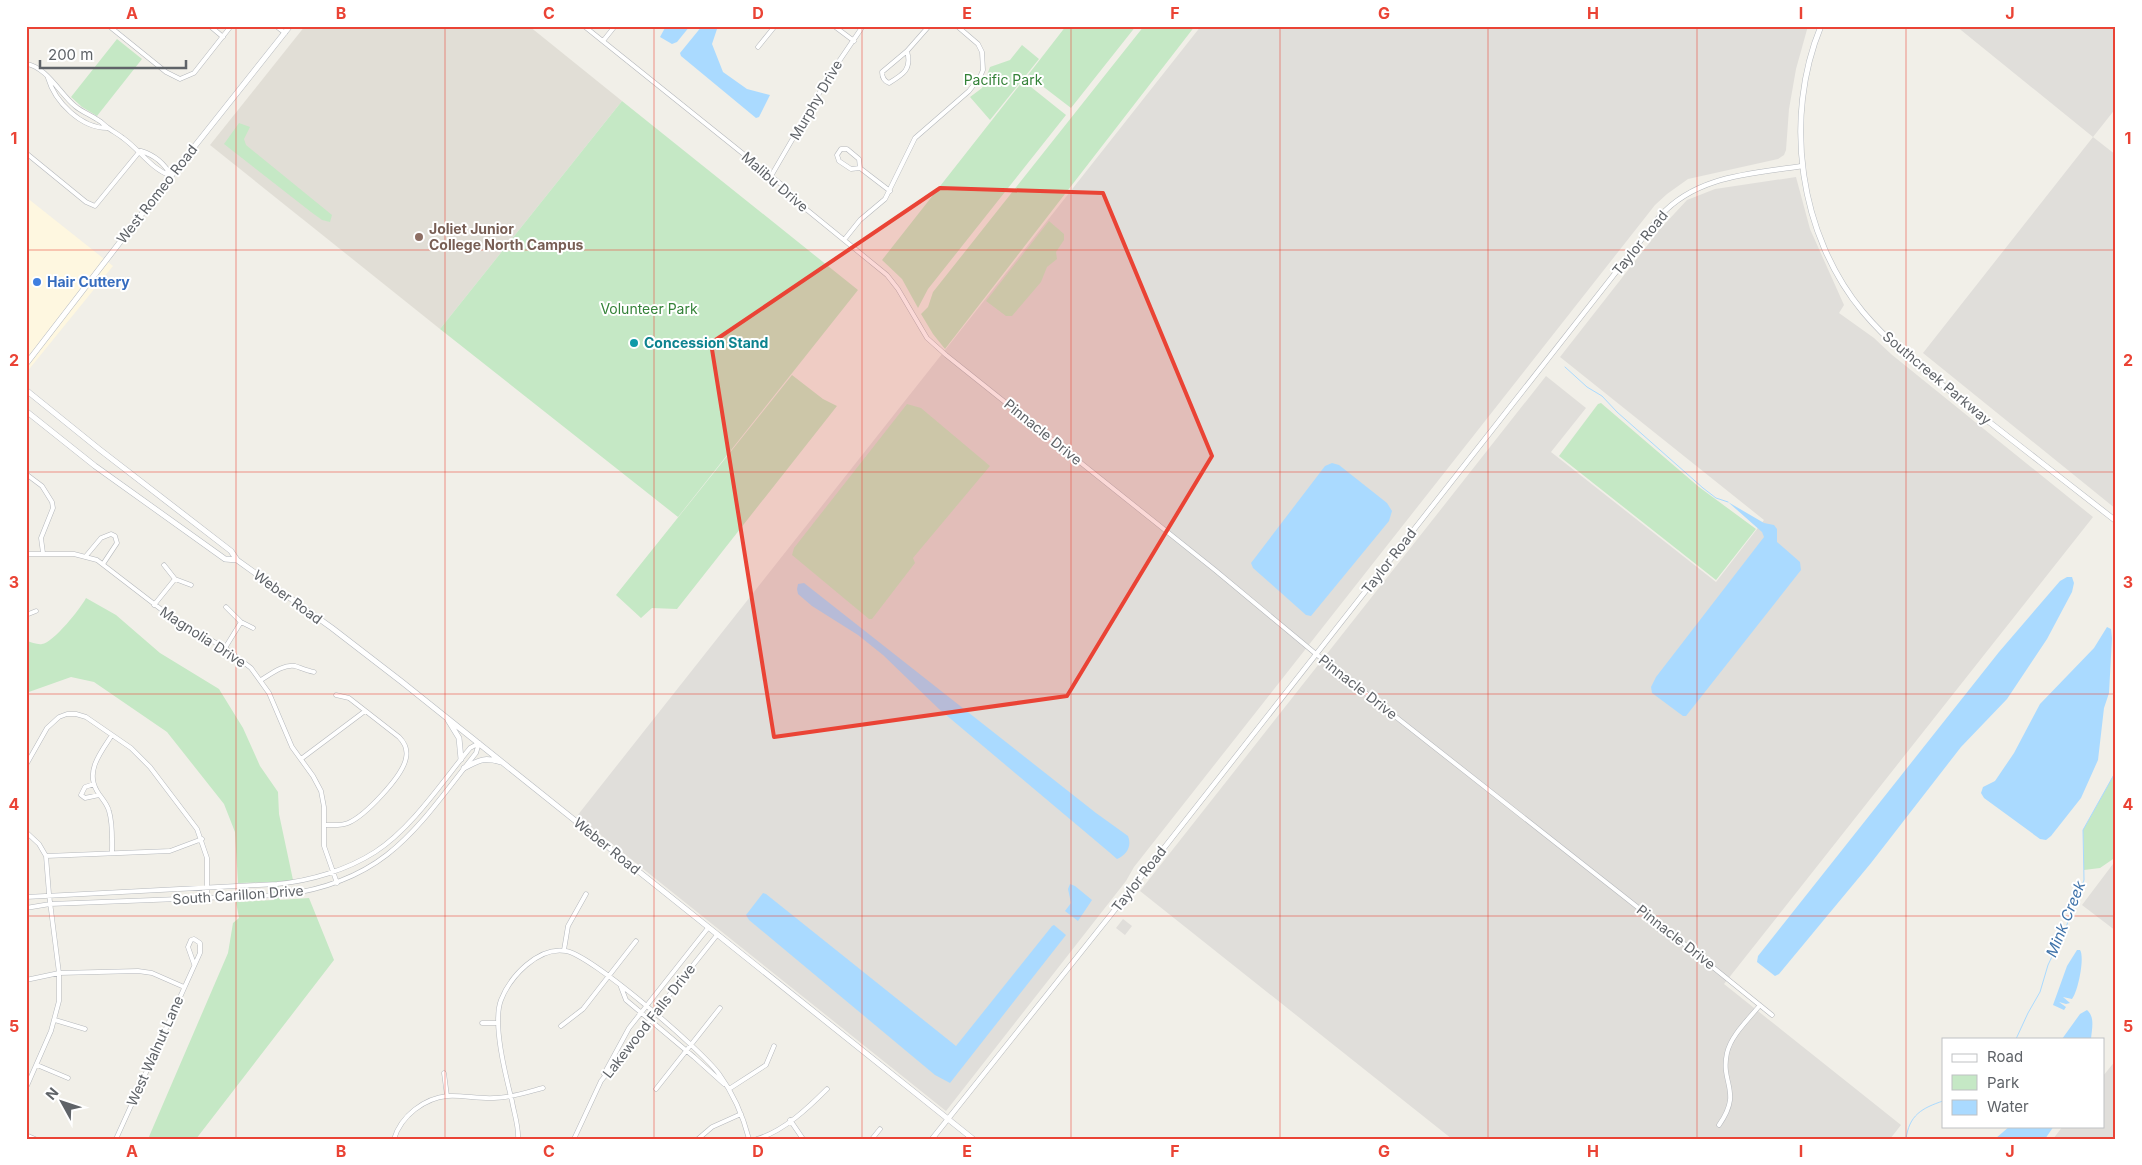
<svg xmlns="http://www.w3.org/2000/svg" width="2142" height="1165" viewBox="0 0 2142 1165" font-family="Inter,sans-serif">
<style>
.commercial{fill:#fef7e0}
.industrial{fill:#e0deda}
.education{fill:#e1ded6}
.green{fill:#c5e8c5}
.water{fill:#aadaff}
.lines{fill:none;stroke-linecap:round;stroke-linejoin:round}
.stream{stroke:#aadaff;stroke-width:1}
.minor-casing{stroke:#b5b8bc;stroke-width:5}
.tertiary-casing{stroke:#b5b8bc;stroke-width:5.5}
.secondary-casing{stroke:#b6babf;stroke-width:6}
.minor{stroke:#fff;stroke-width:4}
.tertiary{stroke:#fff;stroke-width:4.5}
.secondary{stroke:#fff;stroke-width:5}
.marked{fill:#ea4335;fill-opacity:0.2;stroke:#ea4335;stroke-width:4;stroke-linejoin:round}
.grid{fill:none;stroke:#ea4335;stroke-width:1;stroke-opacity:0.55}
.education-dot{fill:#8d6e63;stroke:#fff;stroke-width:2}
.shop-dot{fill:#3f7fe0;stroke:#fff;stroke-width:2}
.culture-dot{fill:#0f9aa8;stroke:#fff;stroke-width:2}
.labels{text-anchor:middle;stroke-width:4;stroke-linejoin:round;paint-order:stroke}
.park-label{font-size:14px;fill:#348238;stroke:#fff}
.street-label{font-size:14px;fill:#5f6368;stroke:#fff}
.education-label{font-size:14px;font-weight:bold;fill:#785e54;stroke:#fff;text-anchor:start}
.shop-label{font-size:14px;font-weight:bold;fill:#366cbe;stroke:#fff;text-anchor:start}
.culture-label{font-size:14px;font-weight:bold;fill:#0d838f;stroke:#fff;text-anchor:start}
.water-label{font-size:15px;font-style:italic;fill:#4174aa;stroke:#fff}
.neatline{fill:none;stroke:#ea4335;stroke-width:2}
.grid-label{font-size:16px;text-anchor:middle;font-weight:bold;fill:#ea4335}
</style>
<rect width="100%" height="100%" fill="#f1efe8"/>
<!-- commercial -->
<path class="commercial" d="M26,197L113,266L26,373Z"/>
<!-- industrial -->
<path class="industrial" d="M1201,26H1808L1796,69L1789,109L1786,150L1784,155L1778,159L1688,179L1667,194L1655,205L1134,867L1126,881L946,1111L577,816Z
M1956,26H2116V108L2093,137L2116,155V509L1923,353L2093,137Z
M1796,177L1810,229L1844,305L1839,313L1874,338L1891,354L2093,517L1724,984L1901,1125L1890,1139H1452L1140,891L1546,376L1586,408L1551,452L1716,582L1764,520L1560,357L1661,228L1687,200L1715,189Z
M2116,860V931L2082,905Z
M1123,919L1132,926L1125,935L1116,928Z
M2116,1060V1139H2053L2063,1126H2103V1076Z"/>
<!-- education -->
<path class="education" d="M305,26H529L622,101L440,329L210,145Z"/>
<!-- green -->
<path class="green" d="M1066,26H1136L1071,108L1028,75Z
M1144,26H1195L945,349L933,334L921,314L928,307L933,292Z
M117,39L142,59L97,116L82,107L71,97Z
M1022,45L1039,59L990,120L970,97L982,88L990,67L1010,60Z
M1022,82L1026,83L1066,115L928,289L918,308L902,279L882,260Z
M622,101L858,290L678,517L440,329Z
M239,123L250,127L244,139L246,145L332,215L330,222L322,220L311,212L224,144Z
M1049,221L1064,234V240L1056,252L1057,259L1047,267L1041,282L1012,316H1006L986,301Z
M792,375L823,399L837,406L677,609L652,608L641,618L616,595Z
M1601,403L1699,487L1756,529L1716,580L1559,456L1598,404Z
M907,404L921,408L990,466L913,558L915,563L872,619H869L792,555L794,548Z
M86,598L116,615L160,653L219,689L243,728L260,766L278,792L279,814L293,880L278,882L280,900L309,898L334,960L196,1139H148L228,953L233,923L239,918L236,902L274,900L273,882L238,883L235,832L224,804L167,732L94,682L71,677L26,693V641C31,642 38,645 42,644C53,643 81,608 86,598Z
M2116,771V857L2100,868L2084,870L2083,830Z"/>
<!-- water -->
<path class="water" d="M666,26H690L677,42L672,44L660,37Z
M702,26H718L712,44L723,72L747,89L770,95L759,117L756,118L681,56L680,53Z
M1332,463L1339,465L1387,503L1392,511L1389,521L1311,616L1306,615L1253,568L1251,563L1325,466Z
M1728,502L1764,523L1774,525L1777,529V542L1800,562L1801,570L1686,716H1683L1652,693L1651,687L1656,677L1764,537L1762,532Z
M2067,577H2072L2074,583L2072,592L2047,639L2007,699L1961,747L1871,863L1779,974L1775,976L1757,962L1758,956L1999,652L2060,581Z
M804,583L1096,813L1128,836C1132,846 1127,855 1117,859L1109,852L939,709L883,655L858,635L812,606L798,594L797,589L798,584Z
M2107,627L2111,629L2112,638L2109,693L2104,708L2098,760L2081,798L2051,836L2046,840L2040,839L1984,798L1981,793L1983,787L1995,781L2014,753L2040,704L2094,648Z
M1070,884L1075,886L1092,900L1078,921L1065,911L1071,903L1068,889Z
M763,893L766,894L956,1046L1052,926L1054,925L1066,935L950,1083L935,1075L749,920L746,915Z
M2077,950H2080C2085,957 2078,992 2072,999L2063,997L2070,1003L2066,1004L2059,1002L2066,1007L2064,1010L2053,1005L2067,966Z
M2087,1010C2095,1017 2092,1028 2091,1039H2062L2080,1014Z
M2010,1126H2054L2045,1139H1995Z"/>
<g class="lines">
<!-- stream -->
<path class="stream" d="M1565,367L1587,387L1602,396L1617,412L1703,488L1716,498L1728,502
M2016,1039L2028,1013L2040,992L2048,965L2066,927L2084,880L2083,830L2116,771
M1906,1139C1909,1115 1922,1108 1943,1101"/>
<defs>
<path id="minor" d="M109,26L166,72L180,79L194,73L231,26
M210,26L223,37
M276,26L285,33
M584,26L787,189L801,205L887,275L898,289L927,338L946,355L1215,570L1316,654L1683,943L1772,1015
M834,26L854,41
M603,41L615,26
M758,47L775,26
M907,51C912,69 904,74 889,83C884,81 882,78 882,72L907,51L929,26
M26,64C46,66 61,95 75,106C82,112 91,115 98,120C102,122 104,125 107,127C112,131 118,134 123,138C140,150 151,169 171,176
M48,78C55,102 81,128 107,128
M141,151C154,155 165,164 171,176
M26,153L86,202L95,206L140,151
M860,168L851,169L839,161L837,155L841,149H847L859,159L860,168L890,191
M771,176L831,73L863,26
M844,240L860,220L885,199L915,138L969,91L980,77L983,70L982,52L978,44L957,26
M26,474L42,486L52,502L53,508L41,538L43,553
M26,554H74L97,560L175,620L225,648L251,668L269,693L292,747L313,776L321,791L324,807V846L337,883
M86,556L101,538L111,534L115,536L117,543L103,564
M164,565L175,579L191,585
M154,605L175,579
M226,607L241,622L253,628
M26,615L36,611
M225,648L241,622
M261,680C271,674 283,664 295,666C301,668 307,671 314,672
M112,735C101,752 85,771 97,791C101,798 107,803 109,811C113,824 112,840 112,853
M301,759L365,711
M26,765L47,728L59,717L67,714H76L86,717L131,748L150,767L197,829L207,858V898
M94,784L85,787L81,795L85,798L99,795
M325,825C333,825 341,826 348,823C365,816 403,776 406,758C408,749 405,743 399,737L349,698L336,695
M26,832L39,844L46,856L49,894L59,973V1001L51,1031L26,1088
M46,856L170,851L202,839
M26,897L277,884C310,881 347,870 375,852C412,828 442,782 470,748L479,743
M26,908L50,904L283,895C387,881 416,829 476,753L479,743
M564,950L568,926L586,894
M26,980L59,973L138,971L152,973L184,987
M621,987L626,1000L694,1057L724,1084
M55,1020L85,1029
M482,1023H497
M561,1026L583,1009L636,941
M37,1065L68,1078
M444,1073L447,1096
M604,1074L629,1028L708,928
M656,1089L720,1008
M729,1089L766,1065L774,1046
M790,1120L803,1139
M1719,1125C1743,1091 1720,1084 1727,1053C1731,1035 1749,1019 1760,1005
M26,1135L35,1139
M116,1139L200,953V943L194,939L191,940L188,947L194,964
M394,1139C401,1116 424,1098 448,1096C463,1095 479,1099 494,1098C511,1098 527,1092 543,1088
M518,1139C519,1127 514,1113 512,1101C506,1077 492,1023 501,1000C510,977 538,946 566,951C591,955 702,1050 719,1074C733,1093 743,1116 749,1139
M574,1139L601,1081L717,935
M698,1139L712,1127L741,1114
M757,1139C784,1131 808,1108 827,1089
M872,1139L880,1129"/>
<path id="tertiary" d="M932,1139L1164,848L1660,216C1697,175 1751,174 1802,166"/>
<path id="secondary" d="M1821,26C1783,118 1799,235 1863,312C1894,349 1933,377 1970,407C2019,445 2067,483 2116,521
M26,364L171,176L290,26
M26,390L99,449L231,551L237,560L332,628L402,682L973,1139
M26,411L95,466L225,559L237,560
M448,720L459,738L461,759
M464,768C480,760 483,757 501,762"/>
</defs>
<!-- minor casing -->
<use href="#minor" class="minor-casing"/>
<!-- tertiary casing -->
<use href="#tertiary" class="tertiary-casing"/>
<!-- secondary casing -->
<use href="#secondary" class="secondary-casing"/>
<!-- minor -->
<use href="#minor" class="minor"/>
<!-- tertiary -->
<use href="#tertiary" class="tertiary"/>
<!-- secondary -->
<use href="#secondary" class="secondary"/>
</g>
<!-- marked area -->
<path class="marked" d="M940,188L1103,193L1212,456L1067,696L774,737L711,343Z"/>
<!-- grid -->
<path class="grid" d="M236,26V1139M445,26V1139M654,26V1139M862,26V1139M1071,26V1139M1280,26V1139M1488,26V1139M1697,26V1139M1906,26V1139M26,250H2116M26,472H2116M26,694H2116M26,916H2116"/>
<!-- markers -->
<circle class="education-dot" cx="419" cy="237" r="5"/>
<circle class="shop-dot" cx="37" cy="282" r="5"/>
<circle class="culture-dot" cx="634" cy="343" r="5"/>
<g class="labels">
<!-- park labels -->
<g class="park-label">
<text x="1003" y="85">Pacific Park</text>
<text x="649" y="314">Volunteer Park</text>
</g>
<!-- street labels -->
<g class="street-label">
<text transform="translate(816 100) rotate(-60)" y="5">Murphy Drive</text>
<text transform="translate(775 182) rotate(41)" y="5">Malibu Drive</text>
<text transform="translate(157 194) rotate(-52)" y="5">West Romeo Road</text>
<text transform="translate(1640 243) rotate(-51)" y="5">Taylor Road</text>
<text transform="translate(1937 378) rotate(40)" y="5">Southcreek Parkway</text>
<text transform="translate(1043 432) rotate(39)" y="5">Pinnacle Drive</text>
<text transform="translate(1389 561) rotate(-52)" y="5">Taylor Road</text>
<text transform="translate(288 597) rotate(36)" y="5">Weber Road</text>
<text transform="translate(203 637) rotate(33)" y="5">Magnolia Drive</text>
<text transform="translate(1358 687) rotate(38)" y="5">Pinnacle Drive</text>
<text transform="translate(607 846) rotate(39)" y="5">Weber Road</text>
<text transform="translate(1139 879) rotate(-52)" y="5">Taylor Road</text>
<text transform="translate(238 895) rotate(-4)" y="5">South Carillon Drive</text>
<text transform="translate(1676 937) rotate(38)" y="5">Pinnacle Drive</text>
<text transform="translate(649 1021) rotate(-52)" y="5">Lakewood Falls Drive</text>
<text transform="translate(155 1051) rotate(-66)" y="5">West Walnut Lane</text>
</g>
<!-- education labels -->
<g class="education-label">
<text x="429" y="234">Joliet Junior<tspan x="429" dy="16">College North Campus</tspan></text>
</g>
<!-- shop labels -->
<g class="shop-label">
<text x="47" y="287">Hair Cuttery</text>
</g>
<!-- culture labels -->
<g class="culture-label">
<text x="644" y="348">Concession Stand</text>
</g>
<!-- water labels -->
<g class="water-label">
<text transform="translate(2066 919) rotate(-68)" y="5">Mink Creek</text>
</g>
</g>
<!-- border -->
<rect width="2142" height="1165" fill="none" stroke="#ffffff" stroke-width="55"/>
<!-- legend -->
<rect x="1942" y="1038" width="162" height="90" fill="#ffffff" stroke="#bfc1c3"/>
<rect x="1952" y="1054" width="25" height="8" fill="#ffffff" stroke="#bfc1c3"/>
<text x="1987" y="1062" font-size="15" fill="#5f6368">Road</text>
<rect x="1952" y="1075" width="25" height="15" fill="#c5e8c5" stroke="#bfc1c3"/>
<text x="1987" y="1088" font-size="15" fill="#5f6368">Park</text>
<rect x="1952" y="1100" width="25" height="15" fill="#aadaff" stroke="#bfc1c3"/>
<text x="1987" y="1112" font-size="15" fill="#5f6368">Water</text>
<!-- north arrow -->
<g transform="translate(62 1102) rotate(310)" stroke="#ffffff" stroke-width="4" paint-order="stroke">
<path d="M0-4L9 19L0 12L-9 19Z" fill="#5f6368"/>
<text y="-8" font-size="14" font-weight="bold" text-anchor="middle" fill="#5f6368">N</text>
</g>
<!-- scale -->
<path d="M40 60v8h146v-8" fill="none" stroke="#5f6368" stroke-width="2.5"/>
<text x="48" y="60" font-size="15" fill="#5f6368" stroke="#ffffff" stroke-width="4" paint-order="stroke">200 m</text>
<rect x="28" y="28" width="2086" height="1110" class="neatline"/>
<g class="grid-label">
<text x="132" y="19">A</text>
<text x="341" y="19">B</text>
<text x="549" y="19">C</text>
<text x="758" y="19">D</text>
<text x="967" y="19">E</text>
<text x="1175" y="19">F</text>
<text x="1384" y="19">G</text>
<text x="1593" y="19">H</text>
<text x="1801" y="19">I</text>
<text x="2010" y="19">J</text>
<text x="14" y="144">1</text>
<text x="2128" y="144">1</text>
<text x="14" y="366">2</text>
<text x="2128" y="366">2</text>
<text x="14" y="588">3</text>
<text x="2128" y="588">3</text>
<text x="14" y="810">4</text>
<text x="2128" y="810">4</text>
<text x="14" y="1032">5</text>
<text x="2128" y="1032">5</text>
<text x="132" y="1157">A</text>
<text x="341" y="1157">B</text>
<text x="549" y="1157">C</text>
<text x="758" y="1157">D</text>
<text x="967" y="1157">E</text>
<text x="1175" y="1157">F</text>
<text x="1384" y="1157">G</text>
<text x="1593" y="1157">H</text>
<text x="1801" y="1157">I</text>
<text x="2010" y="1157">J</text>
</g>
</svg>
